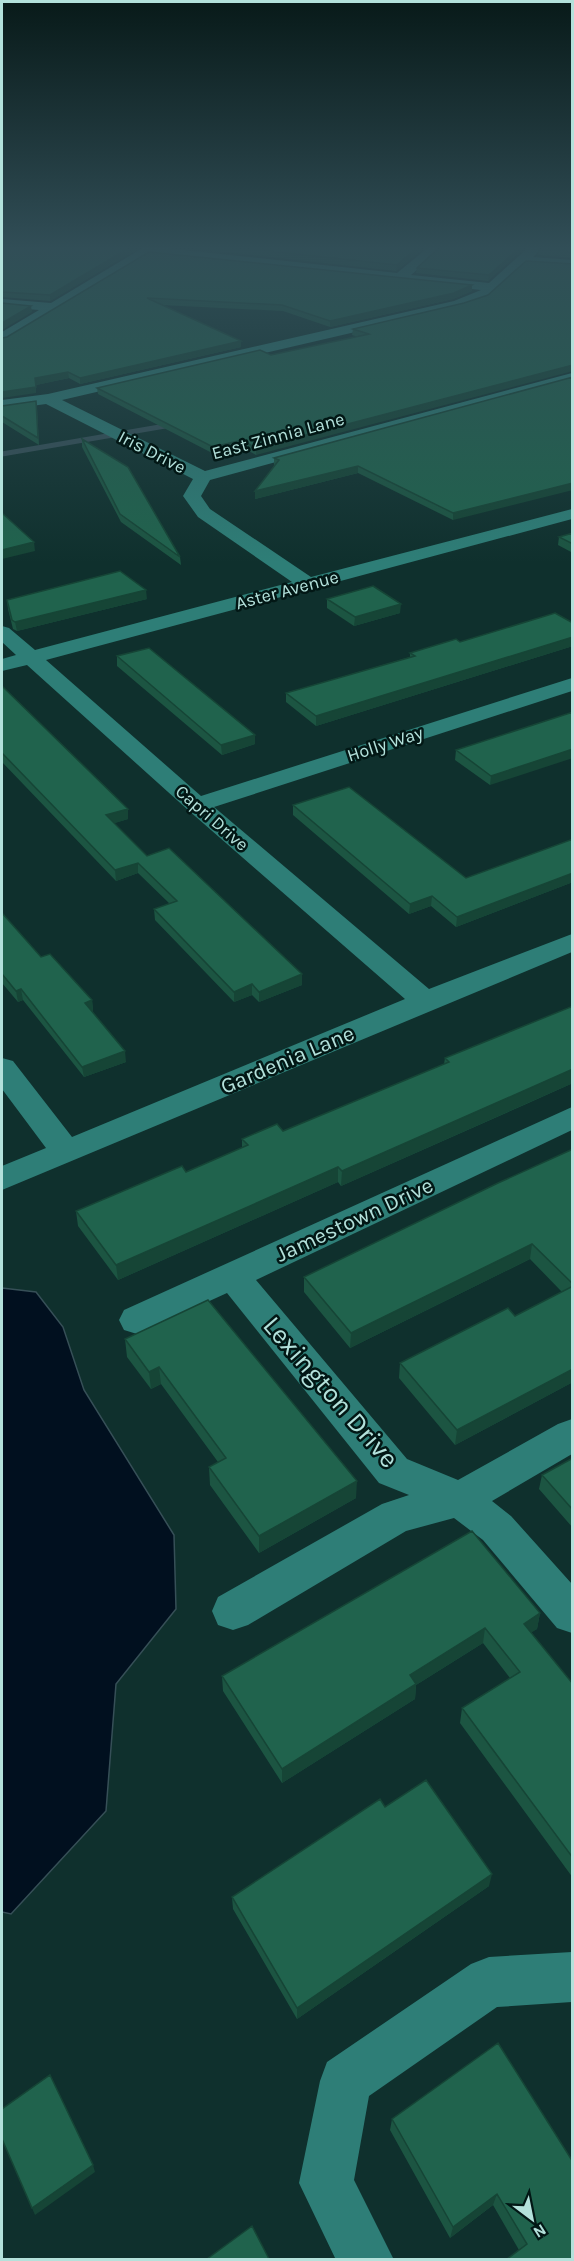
<svg xmlns="http://www.w3.org/2000/svg" width="574" height="2261" viewBox="0 0 574 2261" font-family="Karla,sans-serif">
<style>
.water{fill:#01101f;stroke:#364f57;stroke-width:1.5}
.lines{fill:none;stroke-linecap:round;stroke-linejoin:round}
.stream{stroke:#364f57;stroke-width:5}
.minor{fill:#2e7e77;fill-rule:evenodd}
.wall{fill:#1c5542}
.shaded-wall{fill:#164536}
.building{fill:#20634d;stroke:#164536;stroke-width:1.5}
.labels{text-anchor:middle;stroke-width:5;stroke-linejoin:round;paint-order:stroke}
.far-street-label{font-size:18px;fill:#b3e1db;stroke:#021715}
.street-label{font-size:22px;fill:#b3e1db;stroke:#021715}
.near-street-label{font-size:27px;fill:#b3e1db;stroke:#021715}
</style>
<rect width="100%" height="100%" fill="#0f302d"/>
<!-- water -->
<path class="water" d="M2,1288L36,1292L63,1327L84,1390L174,1535L176,1609L116,1684L106,1811L11,1914L2,1912Z"/>
<g class="lines">
<!-- stream -->
<path class="stream" d="M2,454L171,425"/>
<!-- minor -->
<path class="minor" d="M146,246L397,273L430,246H444L411,275L489,283L530,246H544L533,257L572,260V268L525,264L487,299L463,307L62,400L205,471L572,373V381L210,480L201,496L210,509L311,577L572,509V519L46,660L201,796L572,678V691L214,807L429,989L572,934V952L2,1190V1166L46,1148L2,1089V1058L13,1061L72,1137L405,999L188,810L27,665L2,671V659L16,655L2,642V626L9,628L35,650L292,582L198,517L183,496L193,479L46,404L2,410V400L48,394L454,301L481,290L149,255L7,341L2,342V332L39,310L2,307V299L51,303Z
M572,1107V1130L256,1280L407,1459L458,1480L558,1424L572,1419V1454L492,1501L511,1516L572,1584V1633L557,1628L483,1540L454,1518L406,1531L248,1625L233,1630L218,1625L212,1611L218,1597L382,1504L409,1495L379,1483L227,1293L137,1334L124,1330L119,1320L124,1310Z
M572,1952V2002L497,2007L369,2096L354,2180L394,2260H336L299,2183L320,2081L327,2062L471,1964L489,1957Z"/>
</g>
<!-- wall -->
<path class="wall" d="M2,246H142L50,301L2,297Z
M171,246H426L396,271Z
M441,246H526L488,281L416,273L417,268Z
M573,246V258L538,255L539,250Z
M149,252L472,285V291L453,299L330,327L283,311L161,305L241,347L80,384L69,378L36,385V393L7,337Z
M488,295L256,455L242,447L214,454L98,394L97,388L271,355L358,337L352,335L353,329L464,303Z
M573,377L453,520L358,473L255,499V491L275,465H274V458Z
M2,406L37,408L39,445L2,422Z
M82,439L180,557L181,565L121,522L82,447Z
M573,533V553L558,545L559,537Z
M147,599L17,631L13,629L8,609L7,600Z
M327,599L400,613L354,626L327,608Z
M573,623V646L316,726L286,702V693L410,657V653L460,642Z
M117,656L255,735V744L222,755L117,666Z
M2,686L128,819L114,823L147,856L302,974V985L259,1002L252,995L234,1002L155,920L154,909L170,904L138,873L116,881L2,762Z
M573,712L490,785L455,760L456,750Z
M293,805L466,878L573,839V882L456,927L431,906L409,914L293,815Z
M2,913L41,957L92,1000L93,1011H92L126,1062L84,1077L23,1000L18,1002L2,983Z
M573,1006V1083L524,1105L341,1186L338,1182L118,1280L78,1226L76,1211L186,1172L242,1148V1139L283,1131L444,1064L445,1058Z
M573,1149V1382L455,1445L399,1378L400,1363L515,1316L562,1292L530,1259L350,1348L304,1292V1277Z
M125,1339L356,1498L259,1553L210,1485L209,1467L218,1462L161,1384L151,1389L127,1357Z
M573,1458V1528L539,1489L542,1475Z
M540,1613L537,1629L531,1632L573,1684V1878L460,1723L462,1708L510,1678L483,1643L416,1685L415,1699L282,1783L223,1691L222,1676Z
M385,1807L489,1886L297,2019L233,1909L232,1897Z
M498,2043L573,2259L519,2250L493,2205L450,2238L390,2130L392,2119Z"/>
<!-- shaded-wall -->
<path class="shaded-wall" d="M132,246H142L50,301V295Z
M419,246H426L396,271L397,265Z
M521,246H526L488,281L489,275Z
M472,285V291L453,299L330,327V321Z
M31,306L32,312L2,330V323Z
M241,341V347L80,384V378Z
M573,365V371L256,455V448Z
M68,372L69,378L36,385V393L2,398V392L35,378Z
M242,440V447L214,454L213,447Z
M358,466V473L255,499V491Z
M573,483V490L453,520V513Z
M34,542L35,551L2,559V550Z
M146,590L147,599L17,631L15,622Z
M401,604L400,613L354,626L355,617Z
M573,637V646L316,726V716Z
M255,735V744L222,755L221,745Z
M573,749V758L490,785L491,776Z
M128,809V819L106,826V815Z
M138,863V873L116,881L115,870Z
M573,873V882L456,927L457,917Z
M432,896L431,906L409,914L410,904Z
M302,974V985L259,1002V992Z
M252,984V995L234,1002V992Z
M21,989L23,1000L18,1002L16,991Z
M92,1000L93,1011L86,1013L85,1003Z
M125,1051L126,1062L84,1077L82,1067Z
M573,1069V1083L341,1186L342,1171Z
M338,1167V1182L118,1280L116,1265Z
M532,1244L530,1259L350,1348L351,1333Z
M159,1367L161,1384L151,1389L149,1372Z
M573,1369V1382L455,1445L457,1430Z
M357,1481L356,1498L259,1553V1536Z
M540,1613L537,1629L521,1639L524,1624Z
M485,1628L483,1643L416,1685L415,1699L282,1783V1769L410,1675Z
M492,1874L489,1886L297,2019V2008Z
M93,2165L95,2172L35,2215L32,2208Z
M497,2194L493,2205L450,2238L453,2227Z"/>
<!-- building -->
<path class="building" d="M2,246H132L50,295L2,292Z
M222,246H419L397,265Z
M441,246H521L489,275L417,268Z
M542,246H573V252L539,250Z
M149,252L472,285L454,293L330,321L282,305L147,298L241,341L80,378L68,372L35,378L36,387L2,392V338L7,337Z
M526,261L573,264V365L256,448L242,440L213,447L97,388L260,350L271,355L369,334L353,329L464,303L488,295Z
M2,303L31,306L2,323Z
M573,377V483L453,513L358,466L255,491L279,460L274,458Z
M36,401L38,438L2,416V406Z
M82,439L128,467L180,557L120,514Z
M2,513L3,514L34,542L2,550Z
M573,533V544L559,537Z
M120,571L146,590L15,622L12,620L7,600Z
M373,586L401,604L355,617L327,599Z
M555,613L573,623V637L316,716L286,693L415,656L410,653L456,639L460,642Z
M149,648L255,735L221,745L117,656Z
M2,686L128,809L106,815L147,856L169,848L302,974L259,992L252,984L234,992L154,909L177,901L138,863L115,870L2,753Z
M573,712V749L491,776L456,750Z
M349,787L466,878L573,839V873L457,917L432,896L410,904L293,805Z
M2,913L41,957L50,954L92,1000L85,1003L125,1051L82,1067L21,989L16,991L2,974Z
M573,1006V1069L342,1171L338,1167L116,1265L76,1211L182,1166L186,1172L248,1145L242,1139L277,1124L283,1131L449,1062L445,1058Z
M573,1149V1284L532,1244L351,1333L304,1277L498,1183Z
M573,1286V1369L457,1430L400,1363L508,1308L515,1316Z
M208,1300L357,1481L259,1536L209,1467L226,1458L159,1367L149,1372L125,1339Z
M573,1458V1510L542,1475Z
M472,1531L540,1613L524,1624L573,1684V1858L462,1708L520,1672L485,1628L410,1675L416,1684L282,1769L222,1676Z
M426,1780L492,1874L297,2008L232,1897L380,1799L385,1807Z
M498,2043L573,2162V2259H507L527,2244L497,2194L453,2227L392,2119Z
M50,2075L93,2165L32,2208L2,2139V2109Z
M252,2226L269,2259H207Z"/>
<!-- sky -->
<linearGradient id="sky" x2="0" y2="1"><stop stop-color="#081a19"/><stop offset="0.44" stop-color="#314e57"/><stop offset="1" stop-color="#314e57" stop-opacity="0"/></linearGradient>
<rect width="574" height="563" fill="url(#sky)"/>
<g class="labels">
<!-- far-street labels -->
<g class="far-street-label">
<text transform="translate(278 436) rotate(-15)" y="6">East Zinnia Lane</text>
<text transform="translate(152 452) rotate(27)" y="6">Iris Drive</text>
<text transform="translate(287 590) rotate(-15)" y="6">Aster Avenue</text>
<text transform="translate(385 744) rotate(-18)" y="6">Holly Way</text>
<text transform="translate(212 818) rotate(41)" y="6">Capri Drive</text>
</g>
<!-- street labels -->
<g class="street-label">
<text transform="translate(287 1059) rotate(-23)" y="8">Gardenia Lane</text>
<text transform="translate(354 1219) rotate(-25)" y="8">Jamestown Drive</text>
</g>
<!-- near-street labels -->
<g class="near-street-label">
<text transform="translate(331 1392) rotate(49)" y="9">Lexington Drive</text>
</g>
</g>
<!-- border -->
<rect width="574" height="2261" fill="none" stroke="#b3e1db" stroke-width="6"/>
<!-- north arrow -->
<g transform="translate(532 2219) rotate(148)" stroke="#021715" stroke-width="4.5" paint-order="stroke">
<path d="M0-4.5L10 22L0 15L-10 22Z" fill="#b3e1db"/>
<text y="-9" font-size="16" font-weight="bold" text-anchor="middle" fill="#b3e1db">N</text>
</g>
</svg>
